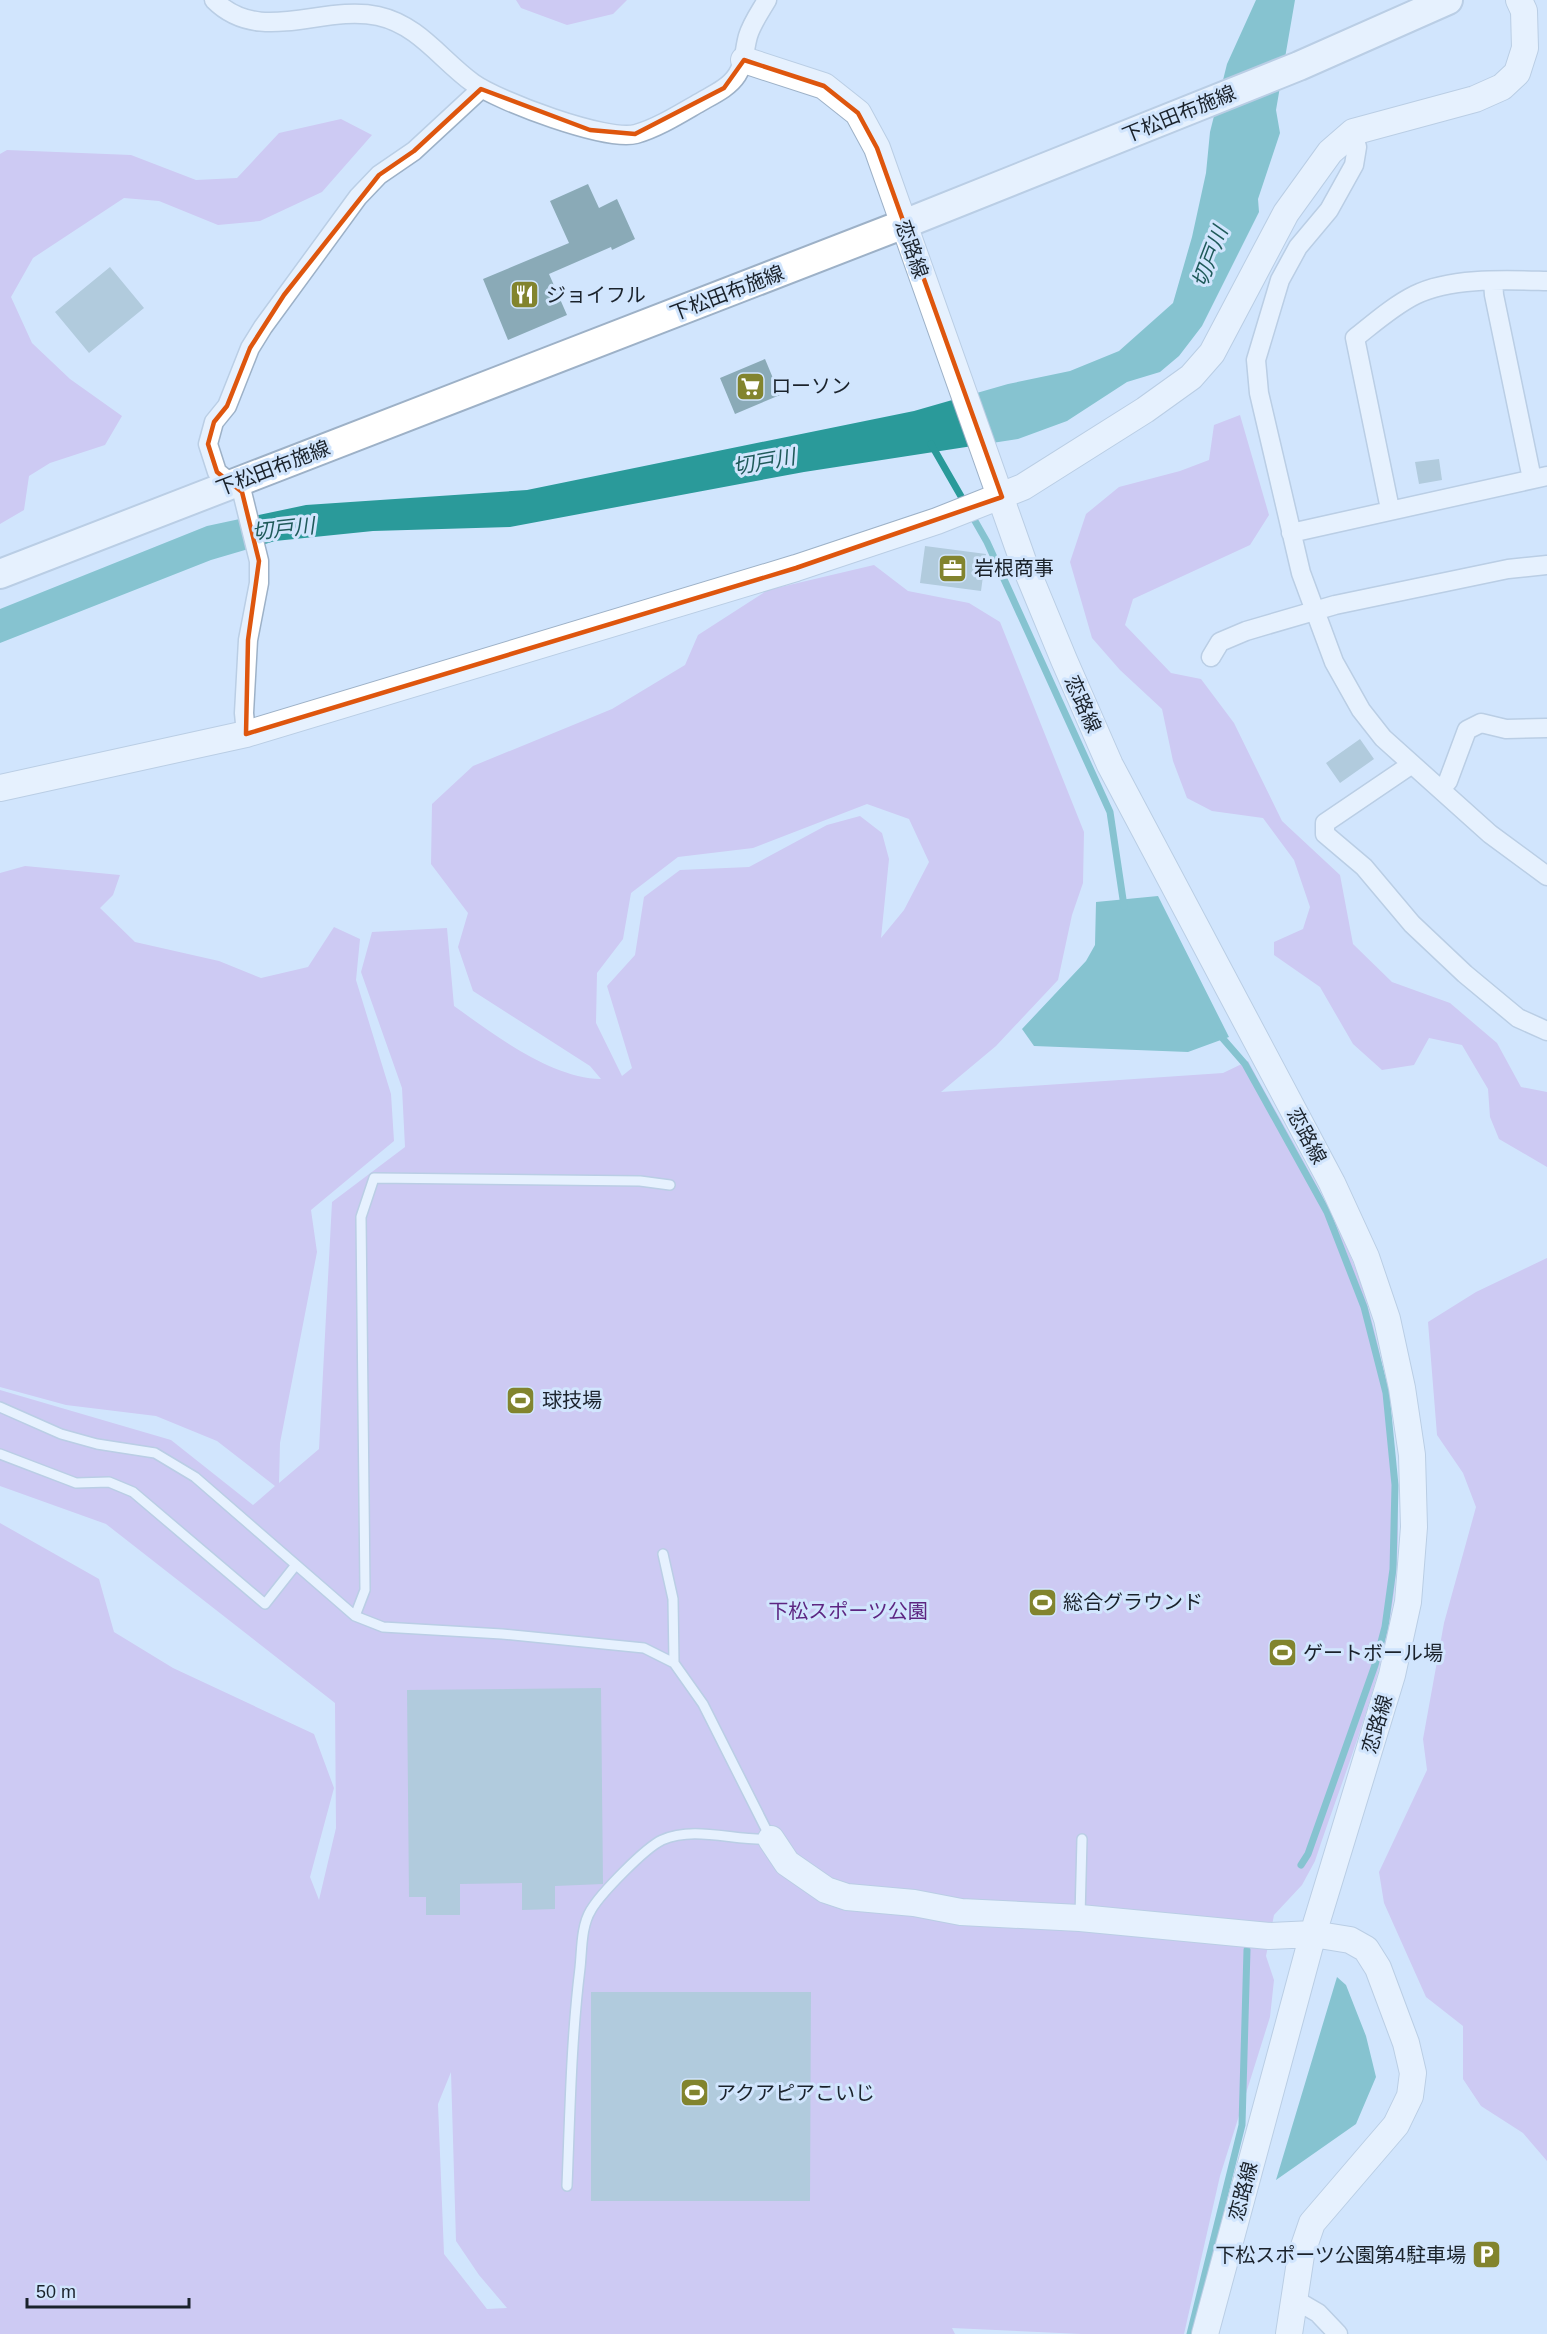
<svg xmlns="http://www.w3.org/2000/svg" width="1547" height="2334" viewBox="0 0 1547 2334" font-family="Arial,'Noto Sans JP',sans-serif">
<style>
.green{fill:#c8a8e6;fill-rule:evenodd}
.water{fill:#2a9a9a}
.lines{fill:none;stroke-linecap:round;stroke-linejoin:round}
.stream{stroke:#2a9a9a;stroke-width:7}
.building{fill:#8aaab7}
.lane-casing{stroke:#9db1c7;stroke-width:12}
.street-casing{stroke:#9db1c7;stroke-width:21}
.secondary-casing{stroke:#9db1c7;stroke-width:28}
.primary-casing{stroke:#9db1c7;stroke-width:32}
.lane{stroke:#fff;stroke-width:9}
.street{stroke:#fff;stroke-width:18}
.secondary{stroke:#fff;stroke-width:26}
.primary{stroke:#fff;stroke-width:28}
.marked{fill:none;stroke:#de560e;stroke-width:4.5;stroke-linejoin:round}
.labels{text-anchor:middle;stroke-width:6;stroke-linejoin:round;paint-order:stroke}
.street-label{font-size:20px;fill:#1a222b;stroke:#d1e5fd}
.poi-label{font-size:20px;fill:#1a222b;stroke:#d1e5fd;text-anchor:start}
.park-label{font-size:20px;fill:#5d2682;stroke:#d1e5fd}
.water-label{font-size:21px;font-style:italic;fill:#1f5a5a;stroke:#d1e5fd}
</style>
<rect width="100%" height="100%" fill="#d1e5fd"/>
<!-- green -->
<path class="green" d="M516,0H627L613,14L567,25L521,8Z
M341,119L372,135L322,192L260,221L218,225L159,201L124,198L33,258L11,297L32,343L70,379L122,416L105,445L50,463L29,476L24,510L0,524V154L7,150L131,155L196,180L237,178L279,133Z
M1240,415L1269,515L1250,545L1133,599L1125,625L1171,673L1201,679L1234,723L1282,821L1340,875L1353,944L1392,982L1450,1003L1497,1043L1521,1087L1547,1092V1167L1499,1139L1490,1117L1488,1089L1462,1045L1429,1038L1414,1065L1382,1070L1353,1044L1320,987L1274,955V942L1303,929L1310,907L1294,860L1263,818L1212,811L1187,798L1173,761L1162,709L1120,670L1092,638L1070,562L1086,514L1119,487L1180,471L1209,460L1214,425Z
M874,565L908,591L969,603L1000,622L1084,832L1083,883L1072,915L1058,980L996,1046L941,1092L1223,1073L1248,1061C1289,1138 1341,1216 1366,1300C1393,1388 1406,1510 1393,1601C1380,1690 1343,1776 1315,1861L1302,1885L1274,1915L1266,1956L1274,1980L1270,2017L1220,2176L1184,2334H1082L952,2328L955,2334H0V1523L99,1579L114,1632L173,1668L314,1734L334,1788L310,1877L319,1900L336,1828L335,1703L106,1524L0,1486V1390L171,1440L253,1505L275,1486L217,1441L156,1416L66,1405L0,1387V873L25,866L120,875L113,895L100,908L135,942L219,961L261,978L308,967L334,927L360,939L356,980L391,1094L394,1141L311,1210L317,1252L280,1443L279,1483L319,1449L332,1202L405,1147L402,1088L361,972L372,932L447,928L454,1006C493,1034 551,1078 601,1079L590,1066L473,991L458,947L468,913L431,864L432,804L473,766L612,709L685,665L698,635L768,590ZM867,804L909,819L929,862L904,910L881,938L889,859L882,833L860,816L827,825L749,867L680,870L644,897L635,955L607,986L632,1068L622,1076L596,1023L597,973L623,939L631,893L678,857L753,848ZM451,2072L456,2241L479,2275L507,2308L487,2309L444,2254L438,2104Z
M1547,1258V2161L1523,2133L1481,2106L1463,2079V2026L1426,1997L1384,1903L1379,1872L1427,1770L1423,1739L1444,1623L1476,1507L1463,1473L1437,1435L1428,1322L1476,1292Z"/>
<!-- water -->
<path class="water" d="M1256,0H1295L1276,110L1280,133L1258,199L1259,212L1202,326L1179,356L1160,372L1127,382L1067,421L1018,439L804,472L510,527L373,531L275,541L211,560L0,643V609L207,526L306,505L527,490L914,411L1008,384L1070,371L1119,351L1173,303L1192,237L1206,173L1210,132L1227,64Z
M1158,896L1229,1037L1188,1052L1034,1046L1022,1029L1086,961L1095,945L1096,902Z
M1337,1977L1346,1985L1366,2036L1376,2077L1356,2124L1276,2180Z"/>
<g class="lines">
<!-- stream -->
<path class="stream" d="M931,444L966,505
M971,514L987,542L1110,812L1124,906
M1218,1033L1245,1064L1327,1212L1364,1307L1386,1393L1395,1485L1393,1569L1385,1627L1375,1665L1308,1854L1301,1865
M1190,2334L1242,2125L1247,1950"/>
</g>
<!-- building -->
<path class="building" d="M588,184L599,208L617,199L635,239L612,250L611,247L549,274L567,315L508,340L483,279L569,243L550,201Z
M110,267L144,308L89,353L55,312Z
M765,359L780,395L735,414L720,378Z
M1439,459L1442,480L1419,484L1415,462Z
M925,546L986,554L981,591L920,583Z
M1360,739L1374,759L1340,783L1326,763Z
M601,1688L603,1884L555,1886V1909L522,1910V1883L460,1884V1915H426V1897H409L407,1690Z
M591,1992H811L810,2201H591Z"/>
<g class="lines">
<defs>
<path id="lane" d="M0,1407L61,1434L97,1444L155,1453L195,1477L355,1616L383,1627L502,1634L644,1648L674,1663L703,1704L771,1839C736,1842 696,1825 662,1840C645,1848 601,1893 591,1910C581,1926 582,1950 580,1968C571,2041 570,2113 567,2186
M0,1454L76,1483L109,1482L133,1492L265,1604L295,1566
M663,1554L673,1599L674,1663
M355,1616L365,1590L361,1217L374,1178L640,1181L670,1185
M1080,1916L1082,1839"/>
<path id="street" d="M214,0C260,46 322,4 378,16C419,25 441,60 473,83C498,101 607,142 636,134C657,128 678,115 697,104C710,96 728,89 737,75C745,63 744,50 748,36C752,23 760,12 767,0
M1353,132L1357,147L1354,165L1329,210L1298,247L1280,280L1256,360L1259,393L1301,573L1334,662L1361,710L1383,738L1490,834L1547,876
M1493,281L1494,295L1532,479
M1390,509L1355,338C1374,323 1393,306 1415,295C1451,277 1508,280 1547,281
M1291,533L1547,476
M1211,657L1220,642L1246,631L1335,605L1508,569L1547,565
M246,734L244,713L248,640L259,583V561L242,492L217,472L208,444L214,422L227,406L250,348L263,327L358,197L379,175L414,151L481,89
M1412,764L1325,823V834L1364,867L1412,924L1465,974L1518,1018L1547,1031
M1441,789L1448,781L1467,730L1481,723L1506,729L1547,728
M1294,2299L1318,2313L1338,2334"/>
<path id="secondary" d="M744,60L824,86L858,113L877,148L1023,561L1064,660L1110,765L1332,1183L1366,1257L1387,1319L1402,1388L1412,1455L1414,1527L1408,1602L1392,1675L1313,1934L1205,2334
M0,788L246,734L796,568L937,521L1023,487L1145,410L1191,377L1212,353L1286,213L1330,152L1353,132L1475,99L1502,87L1517,73L1525,48L1524,11L1519,0
M771,1839L787,1863L826,1890L847,1897L914,1903L961,1912L1080,1918L1269,1936L1313,1934L1350,1940L1366,1949L1378,1968L1406,2043L1413,2073L1410,2096L1396,2125L1312,2223L1301,2255L1289,2334"/>
<path id="primary" d="M0,574L904,224L1299,66L1448,0"/>
</defs>
<!-- lane casing -->
<use href="#lane" class="lane-casing"/>
<!-- street casing -->
<use href="#street" class="street-casing"/>
<!-- secondary casing -->
<use href="#secondary" class="secondary-casing"/>
<!-- primary casing -->
<use href="#primary" class="primary-casing"/>
<!-- lane -->
<use href="#lane" class="lane"/>
<!-- street -->
<use href="#street" class="street"/>
<!-- secondary -->
<use href="#secondary" class="secondary"/>
<!-- primary -->
<use href="#primary" class="primary"/>
</g>
<!-- marked area -->
<path d="M0 0H1547V2334H0ZM744,60L824,86L858,113L877,148L1002,497L796,568L246,734L248,640L259,561L242,492L217,472L208,444L214,422L227,406L250,348L284,295L379,175L414,151L481,89L590,130L635,134L724,88Z" fill="#d1e5fd" fill-opacity=".55" fill-rule="evenodd"/>
<path class="marked" d="M744,60L824,86L858,113L877,148L1002,497L796,568L246,734L248,640L259,561L242,492L217,472L208,444L214,422L227,406L250,348L284,295L379,175L414,151L481,89L590,130L635,134L724,88Z"/>
<!-- icons -->
<defs>
<symbol id="restaurant-square" viewBox="-11 -11 22 22"><rect x="-9" y="-9" width="18" height="18" rx="4" fill="#82842e" stroke="#d1e5fd"/><path d="M-5-6h1v4h1v-4h1v4h1v-4h1v5L-1.5 .5V6h-2V.5L-5-1ZM5-6V6H3V1.5H1.5Q1.5-4 5-6Z" fill="#fff"/></symbol>
<symbol id="supermarket-square" viewBox="-11 -11 22 22"><rect x="-9" y="-9" width="18" height="18" rx="4" fill="#82842e" stroke="#d1e5fd"/><path d="M-6-5.5h2.5l.6 2H6L4.5 2H-2.5L-4.4-4H-6ZM-1.5 3.2a1.3 1.3 0 1 0 .1 0ZM3 3.2a1.3 1.3 0 1 0 .1 0Z" fill="#fff"/></symbol>
<symbol id="office-square" viewBox="-11 -11 22 22"><rect x="-9" y="-9" width="18" height="18" rx="4" fill="#82842e" stroke="#d1e5fd"/><path d="M-6-3h4V-5.5h4V-3h4V5H-6ZM-1-4.5V-3h2v-1.5ZM-6 0V1H6V0Z" fill="#fff"/></symbol>
<symbol id="stadium-square" viewBox="-11 -11 22 22"><rect x="-9" y="-9" width="18" height="18" rx="4" fill="#82842e" stroke="#d1e5fd"/><path d="M0-5a6.5 5 0 1 0 0 10a6.5 5 0 1 0 0-10ZM-3.5-1.8h7v3.6h-7Z" fill="#fff"/></symbol>
<symbol id="parking-square" viewBox="-11 -11 22 22"><rect x="-9" y="-9" width="18" height="18" rx="4" fill="#82842e" stroke="#d1e5fd"/><path d="M-3.5-5.5H1a3.5 3.5 0 0 1 0 7H-1V5.5H-3.5ZM-1-3.4V-.6H.8a1.4 1.4 0 0 0 0-2.8Z" fill="#fff"/></symbol>
</defs>
<g fill-rule="evenodd">
<use href="#restaurant-square" x="508" y="278" width="33" height="33"/>
<use href="#supermarket-square" x="734" y="370" width="33" height="33"/>
<use href="#office-square" x="936" y="552" width="33" height="33"/>
<use href="#stadium-square" x="504" y="1384" width="33" height="33"/>
<use href="#stadium-square" x="1026" y="1586" width="33" height="33"/>
<use href="#stadium-square" x="1266" y="1636" width="33" height="33"/>
<use href="#stadium-square" x="678" y="2076" width="33" height="33"/>
<use href="#parking-square" x="1470" y="2238" width="33" height="33"/>
</g>
<g class="labels">
<!-- street labels -->
<g class="street-label">
<text transform="translate(1179 114) rotate(-22)" y="7">下松田布施線</text>
<text transform="translate(912 249) rotate(71)" y="7">恋路線</text>
<text transform="translate(727 293) rotate(-21)" y="7">下松田布施線</text>
<text transform="translate(273 468) rotate(-21)" y="7">下松田布施線</text>
<text transform="translate(1083 704) rotate(66)" y="7">恋路線</text>
<text transform="translate(1307 1136) rotate(62)" y="7">恋路線</text>
<text transform="translate(1377 1724) rotate(-73)" y="7">恋路線</text>
<text transform="translate(1243 2191) rotate(-75)" y="7">恋路線</text>
</g>
<!-- poi labels -->
<g class="poi-label">
<text x="546" y="302">ジョイフル</text>
<text x="771" y="393">ローソン</text>
<text x="974" y="575">岩根商事</text>
<text x="542" y="1407">球技場</text>
<text x="1063" y="1609">総合グラウンド</text>
<text x="1303" y="1660">ゲートボール場</text>
<text x="716" y="2100">アクアピアこいじ</text>
<text x="1466" y="2262" text-anchor="end">下松スポーツ公園第4駐車場</text>
</g>
<!-- park labels -->
<g class="park-label">
<text x="848" y="1618">下松スポーツ公園</text>
</g>
<!-- water labels -->
<g class="water-label">
<text transform="translate(1210 257) rotate(-69)" y="7">切戸川</text>
<text transform="translate(764 462) rotate(-10)" y="7">切戸川</text>
<text transform="translate(283 529) rotate(-6)" y="7">切戸川</text>
</g>
</g>
<!-- scale -->
<path d="M27 2298v9h162v-9" fill="none" stroke="#1a222b" stroke-width="3"/>
<text x="36" y="2298" font-size="18" fill="#1a222b" stroke="#d1e5fd" stroke-width="4.5" paint-order="stroke">50 m</text>
</svg>
